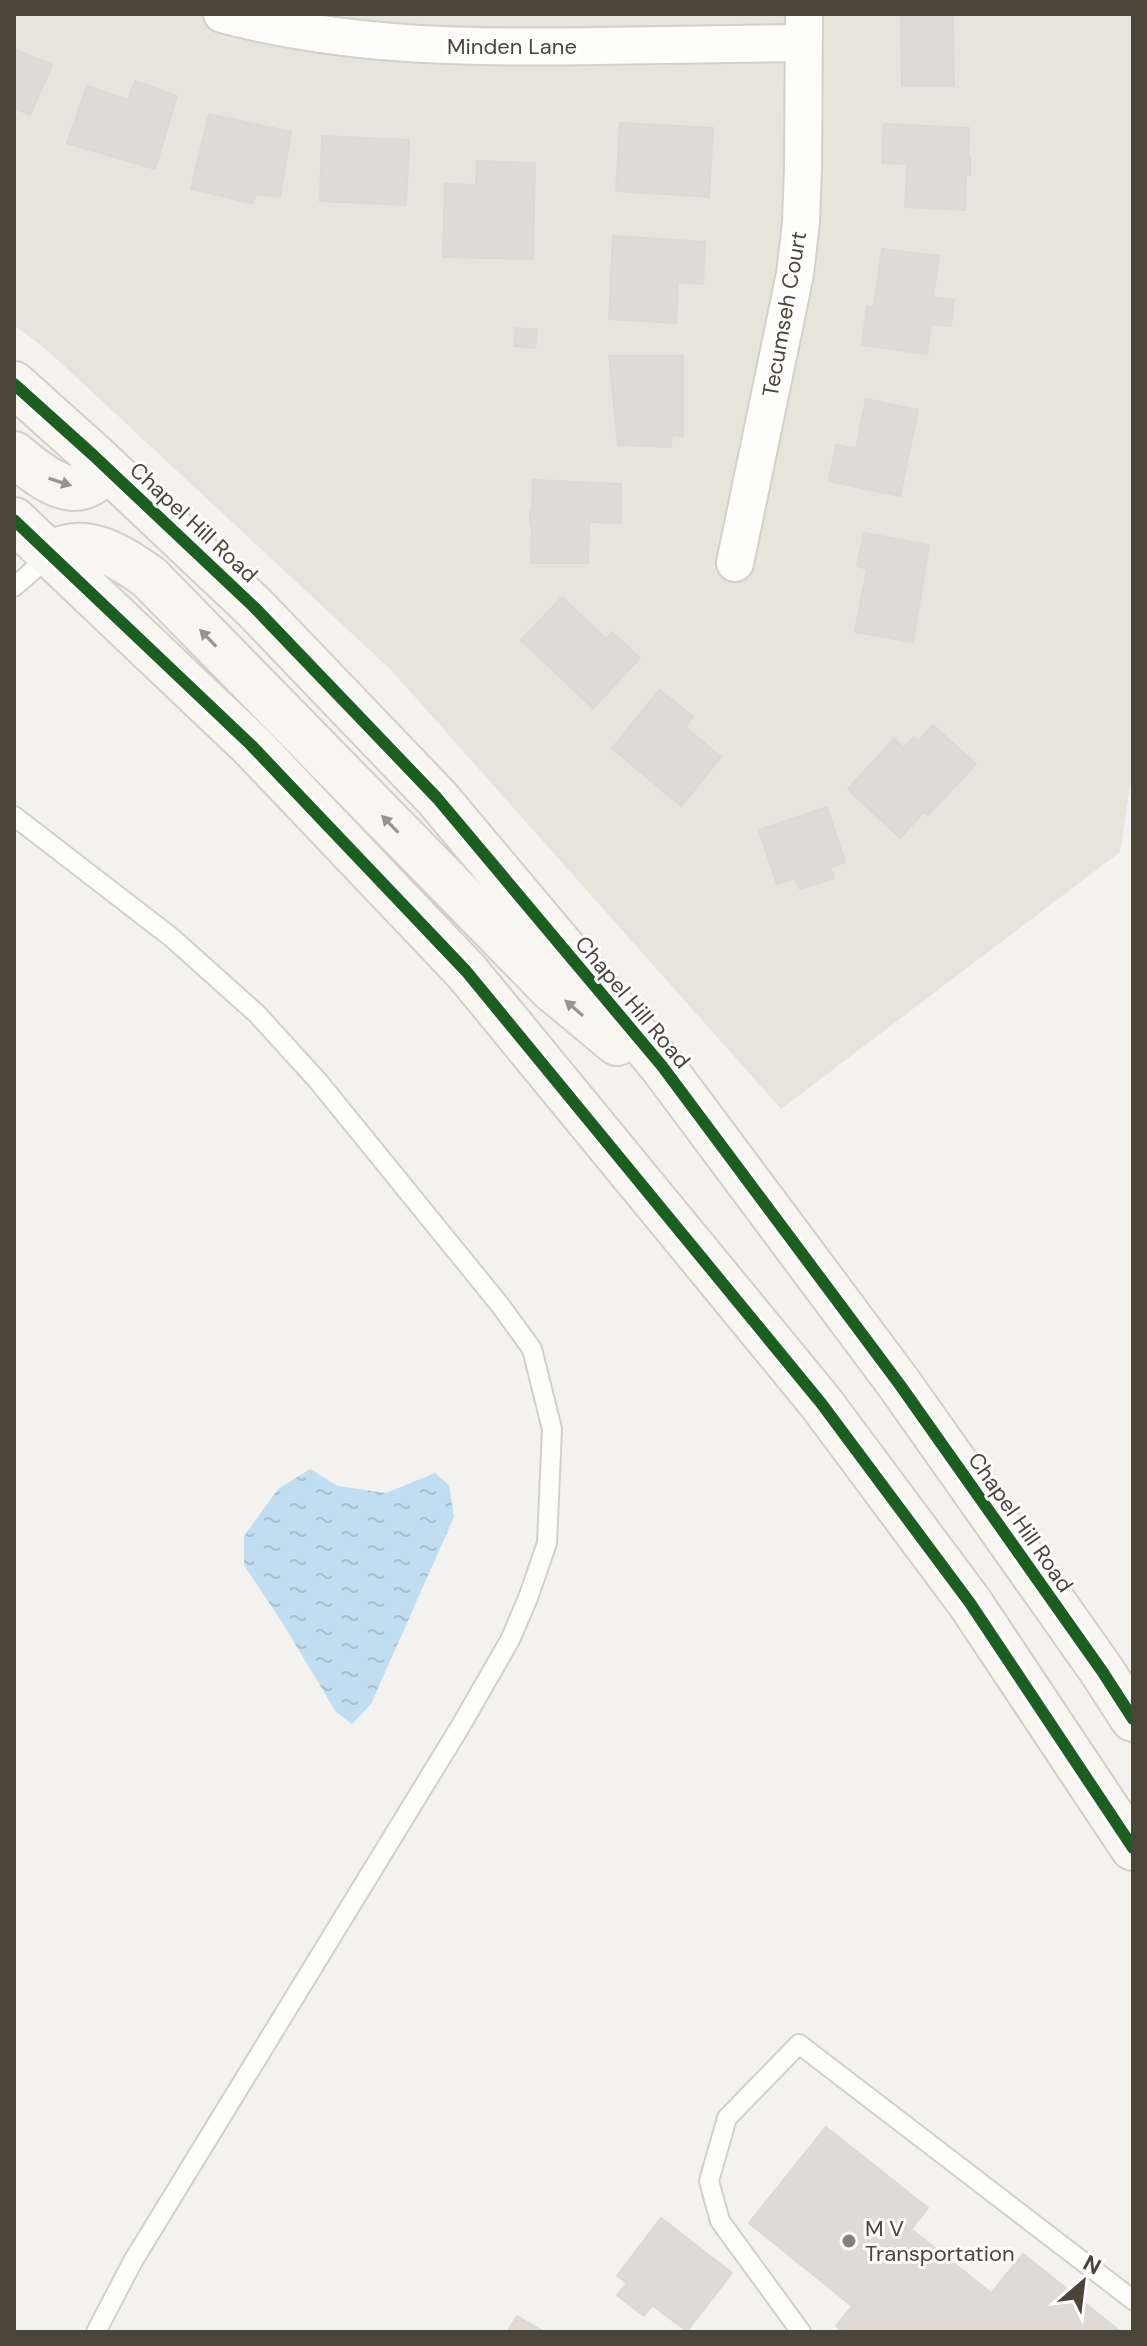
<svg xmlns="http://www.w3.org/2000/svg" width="1147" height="2346" viewBox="0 0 1147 2346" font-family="'DM Sans',sans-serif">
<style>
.residential{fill:#e7e4dc}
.water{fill:url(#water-ripples)}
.building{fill:#dedbd6;stroke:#dcd9d4;stroke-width:2}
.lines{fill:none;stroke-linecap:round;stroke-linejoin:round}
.lane-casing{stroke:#d2d0cb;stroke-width:22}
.street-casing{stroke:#d2d0cb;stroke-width:40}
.secondary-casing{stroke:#d3cfc5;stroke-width:48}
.lane{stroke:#fdfdfc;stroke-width:18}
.street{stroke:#fdfdfc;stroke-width:36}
.secondary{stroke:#f7f6f1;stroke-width:44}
.cycleway-casing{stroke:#fff;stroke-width:17}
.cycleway{stroke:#1b5e20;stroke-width:12}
.oneway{fill:#98948c}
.poi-dot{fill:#868178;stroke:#fff;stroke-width:3}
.labels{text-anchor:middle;stroke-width:6;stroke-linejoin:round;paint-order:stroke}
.street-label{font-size:22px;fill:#4b4439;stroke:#fff}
.poi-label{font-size:22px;fill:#4b4439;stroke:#fff;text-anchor:start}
</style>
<defs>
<pattern id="water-ripples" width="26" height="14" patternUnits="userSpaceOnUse" patternTransform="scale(2)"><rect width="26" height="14" fill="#c0ddf1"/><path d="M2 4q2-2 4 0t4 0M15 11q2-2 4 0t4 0" fill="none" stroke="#a6bfcf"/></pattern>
</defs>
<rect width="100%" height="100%" fill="#f4f2ee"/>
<!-- residential -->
<path class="residential" d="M14,14H1133V768L1120,852L781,1109L391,670L47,350L14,325Z"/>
<!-- water -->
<path class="water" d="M310,1469L338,1486L386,1493L435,1473L449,1485L454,1517L371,1704L352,1724L336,1712L282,1622L244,1565V1536L278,1489Z"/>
<!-- building -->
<path class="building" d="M953,15L954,86H902L901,16Z
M14,49L52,65L30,115L14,108Z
M135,81L177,96L155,169L67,143L87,86L128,100Z
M209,114L291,132L280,197L256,194L252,203L191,189Z
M620,123L713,128L709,197L616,191Z
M884,124L969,128L968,157H970V175L966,174L965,210L905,207L907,164L882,163Z
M322,136L409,140L406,205L320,201Z
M477,161L535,163L533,259L443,257L445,184L476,185Z
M613,236L705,242L703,284L678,282L676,323L609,319Z
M882,249L939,256L933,297L954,300L951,326L931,324L927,354L862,345L867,307H874Z
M516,328L537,330L535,348L514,346Z
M609,356H683V436L672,435L671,447L618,445Z
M866,399L918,410L900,496L829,481L836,445L856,449Z
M533,480L621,484V523L589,522L588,563H531L532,527L530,525V512L532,509Z
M864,533L929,545L913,642L855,632L867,569L857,566Z
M562,597L606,639L612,632L640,658L593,708L521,640Z
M660,690L693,717L685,727L721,757L681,806L612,748Z
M933,725L976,764L928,815L924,812L900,838L848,789L894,739L904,748L914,737L918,741Z
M827,807L845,862L830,867L834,878L800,889L795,878L777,884L759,830Z
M826,2127L928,2208L911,2229L991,2293L1023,2254L1121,2332H844L836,2326L852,2306L749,2223Z
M661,2218L732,2273L687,2331L652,2305L644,2316L617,2295L627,2283L617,2276Z
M517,2316L544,2332H507Z"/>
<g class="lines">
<defs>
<path id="lane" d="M14,587L52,554
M14,816L171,937L257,1014L318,1081L500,1305L532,1349L552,1429L547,1543L528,1598L510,1640L460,1727L133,2261L96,2332
M801,2332L720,2221L709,2181L727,2118L799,2044L1133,2300"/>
<path id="street" d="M222,14C346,47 470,48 597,46C666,45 734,44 803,43
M735,563L795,274L801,222L803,167L804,14"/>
<path id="secondary" d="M14,384L93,455L255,608L437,798L662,1066L900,1385L1102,1671L1133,1719
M14,454C31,468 58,493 82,487C92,484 101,476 109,470
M14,520L251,745L466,971L821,1403L970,1603L1133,1848
M52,554C85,533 121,557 149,577L552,989L617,1043"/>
</defs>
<!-- lane casing -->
<use href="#lane" class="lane-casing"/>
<!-- street casing -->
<use href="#street" class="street-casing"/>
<!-- secondary casing -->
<use href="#secondary" class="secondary-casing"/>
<!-- lane -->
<use href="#lane" class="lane"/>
<!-- street -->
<use href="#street" class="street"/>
<!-- secondary -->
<use href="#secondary" class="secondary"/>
<defs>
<path id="cycleway" d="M14,384L93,455L255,608L437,798L662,1066L900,1385L1102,1671L1133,1719
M14,520L251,745L466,971L821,1403L970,1603L1133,1848"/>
</defs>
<!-- cycleway casing -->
<use href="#cycleway" class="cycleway-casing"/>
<!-- cycleway -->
<use href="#cycleway" class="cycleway"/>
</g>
<!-- one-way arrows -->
<defs><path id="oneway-solid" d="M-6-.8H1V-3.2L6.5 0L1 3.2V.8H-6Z" transform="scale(2)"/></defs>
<g class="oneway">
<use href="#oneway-solid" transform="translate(60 482) rotate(18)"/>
<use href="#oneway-solid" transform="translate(208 638) rotate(-134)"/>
<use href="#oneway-solid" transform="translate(390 824) rotate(-134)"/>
<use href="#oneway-solid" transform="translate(574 1008) rotate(-139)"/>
</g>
<!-- markers -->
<circle class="poi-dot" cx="849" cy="2241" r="8"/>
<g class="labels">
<!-- street labels -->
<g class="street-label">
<text x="512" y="54">Minden Lane</text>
<text transform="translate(784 314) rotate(-80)" y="8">Tecumseh Court</text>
<text transform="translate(194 522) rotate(43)" y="8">Chapel Hill Road</text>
<text transform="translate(633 1002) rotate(50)" y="8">Chapel Hill Road</text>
<text transform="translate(1021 1522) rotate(55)" y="8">Chapel Hill Road</text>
</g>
<!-- poi labels -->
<g class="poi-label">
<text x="865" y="2236">M V<tspan x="865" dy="25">Transportation</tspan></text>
</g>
</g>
<!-- border -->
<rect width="1147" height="2346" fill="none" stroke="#4b4439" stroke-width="32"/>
<!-- north arrow -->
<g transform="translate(1083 2282) rotate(28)" stroke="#ffffff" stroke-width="6" paint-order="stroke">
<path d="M0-6L14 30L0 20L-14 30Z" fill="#4b4439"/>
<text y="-12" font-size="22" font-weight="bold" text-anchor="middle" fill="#4b4439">N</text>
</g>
</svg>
